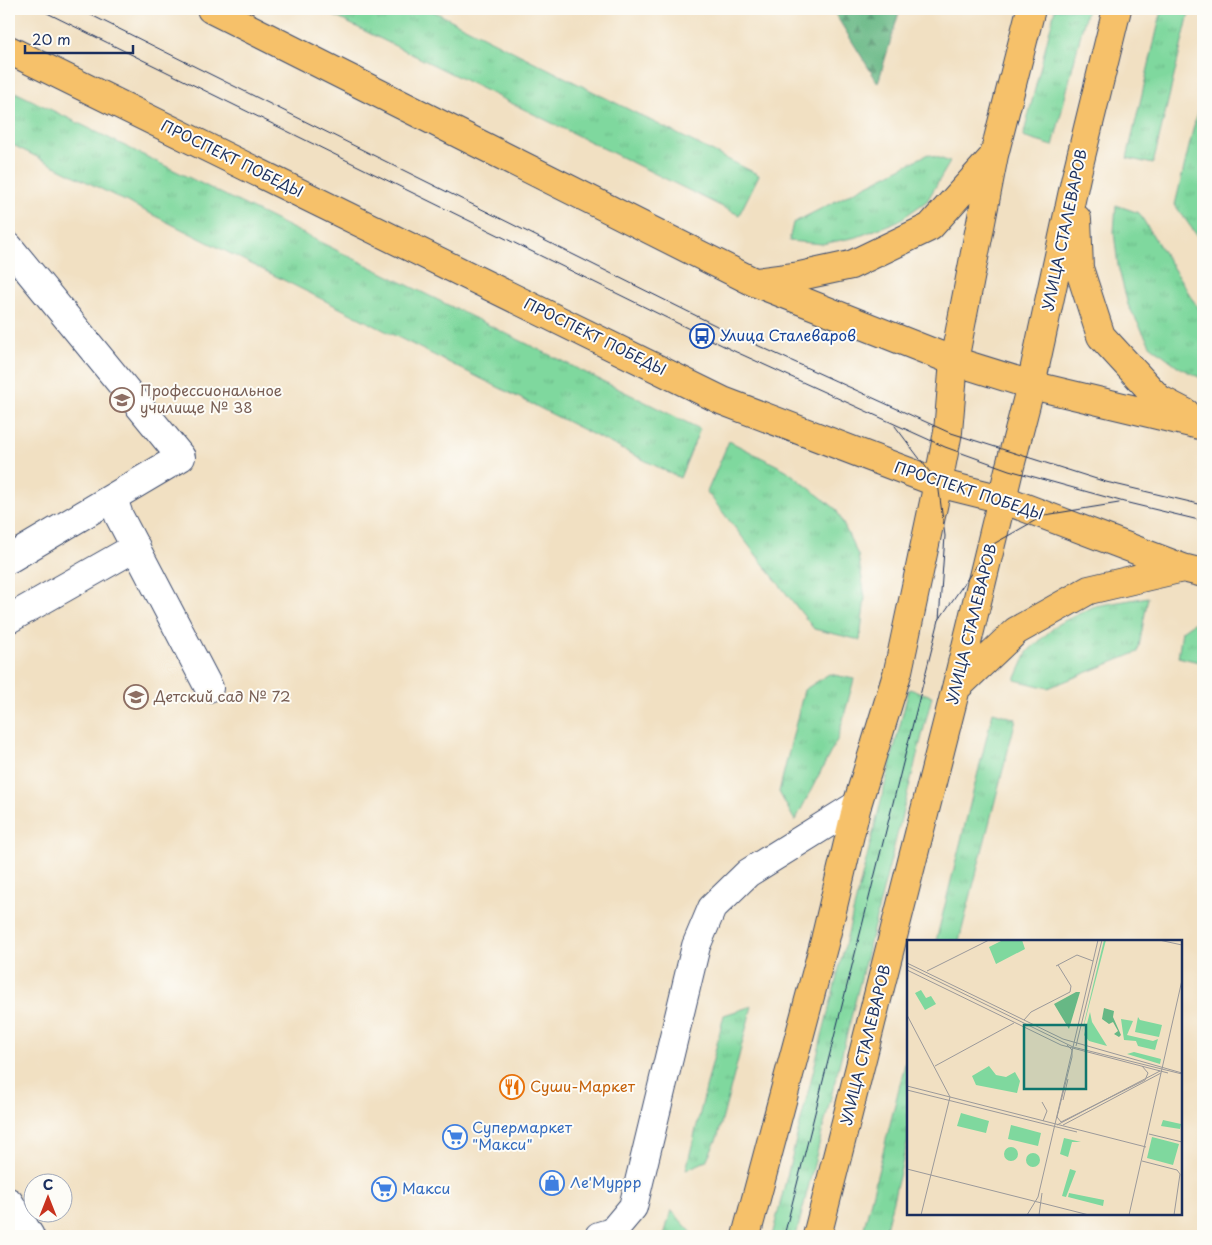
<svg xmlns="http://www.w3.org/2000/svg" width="1212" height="1245" viewBox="0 0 1212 1245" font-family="'Playpen Sans',sans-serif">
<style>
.grass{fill:url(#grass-tufts);stroke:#4d847e}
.forest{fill:url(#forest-firs);stroke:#417472}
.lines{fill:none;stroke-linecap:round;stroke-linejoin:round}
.minor-casing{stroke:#3b4a6d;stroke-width:30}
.major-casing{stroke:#3b4a6d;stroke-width:30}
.minor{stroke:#fff;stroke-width:28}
.major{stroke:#f6c16b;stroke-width:28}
.tram{stroke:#1b2f5e;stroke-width:1}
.labels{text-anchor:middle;stroke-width:4;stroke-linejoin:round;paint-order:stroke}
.street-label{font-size:15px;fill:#1b2f5e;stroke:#fdfcf7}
.transit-label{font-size:15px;fill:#164399;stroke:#fdfcf7;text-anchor:start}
.education-label{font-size:15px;fill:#785e54;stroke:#fdfcf7;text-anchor:start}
.food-label{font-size:15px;fill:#c56008;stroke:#fdfcf7;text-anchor:start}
.shop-label{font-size:15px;fill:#366cbe;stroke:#fdfcf7;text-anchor:start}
.inset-road{fill:none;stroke:#9b999a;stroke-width:1}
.view{fill:#0f766e;fill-opacity:0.15;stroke:#0f766e;stroke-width:2.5}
.inset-edge{fill:none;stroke:#1b2f5e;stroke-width:2.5}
</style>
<defs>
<pattern id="grass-tufts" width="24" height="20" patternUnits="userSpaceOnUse" patternTransform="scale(1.25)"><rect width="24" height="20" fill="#7fd89e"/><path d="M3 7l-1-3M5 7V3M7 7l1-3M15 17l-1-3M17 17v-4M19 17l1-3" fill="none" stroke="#6dba8a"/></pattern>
<pattern id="forest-firs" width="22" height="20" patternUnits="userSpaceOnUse" patternTransform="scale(1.25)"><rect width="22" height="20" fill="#67b885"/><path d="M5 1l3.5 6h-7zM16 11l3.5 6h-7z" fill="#549670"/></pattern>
</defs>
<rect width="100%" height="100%" fill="#fdfcf7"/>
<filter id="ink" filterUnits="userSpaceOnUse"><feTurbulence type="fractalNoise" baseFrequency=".02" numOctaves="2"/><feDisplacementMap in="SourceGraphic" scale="10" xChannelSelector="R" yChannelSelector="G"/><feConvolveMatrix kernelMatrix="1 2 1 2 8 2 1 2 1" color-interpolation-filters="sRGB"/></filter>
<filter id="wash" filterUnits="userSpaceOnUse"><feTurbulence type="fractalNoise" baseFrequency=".0096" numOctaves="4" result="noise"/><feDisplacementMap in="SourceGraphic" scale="20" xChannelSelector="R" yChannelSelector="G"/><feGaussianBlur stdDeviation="1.12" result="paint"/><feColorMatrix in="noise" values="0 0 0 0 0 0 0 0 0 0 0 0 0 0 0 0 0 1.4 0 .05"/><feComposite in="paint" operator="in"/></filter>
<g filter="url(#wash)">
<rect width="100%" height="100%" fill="#f1e0c2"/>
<!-- grass -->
<path class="grass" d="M320,9H429L759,175L739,215Z
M1055,9H1087L1053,146L1023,137Z
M1162,9H1190L1153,164L1127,158Z
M1203,88V244L1175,205Z
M9,89L700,429L680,478L9,143Z
M928,154L950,162L927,201L898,221L857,237L822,244L789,241L793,223Z
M1116,205L1139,213L1203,316V379L1180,368L1150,345L1128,305L1118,266L1114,232Z
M729,441L786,470L836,509L858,555L865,597L860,640L814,629L707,492Z
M1148,597L1138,652L1048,688L1015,680L1028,651L1058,624L1095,606Z
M1203,616V663L1178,657L1182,631Z
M829,674L854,679L838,738L795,821L779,792L804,690Z
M909,689L932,696L796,1236H772Z
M993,712L1016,719L959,941H936Z
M752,1006L718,1136L706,1161L686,1170L724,1015Z
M908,1052V1141L884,1236H862Z
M671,1210L692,1233L691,1236H664Z"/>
<!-- forest -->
<path class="forest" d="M833,9H900L878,83L832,9Z"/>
</g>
<g filter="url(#ink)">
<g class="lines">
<defs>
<path id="minor" d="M9,247L181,457L9,559
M113,498L119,516L209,688
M9,619L136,547
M9,1202L30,1236
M599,1236L612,1232L633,1207L696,946L712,908L748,873L857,805"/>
<path id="major" d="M211,9L754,282L954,361L1031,385L1203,426
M9,50L723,401L938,483L1002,499L1183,568L1203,573
M1077,219L1079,268L1101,336L1159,399L1186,413
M756,282L800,276L851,265L930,227L993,157
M956,688L1016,631L1089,590L1183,568
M746,1236L825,940L857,805L898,671L938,483L948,432L954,361L994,155L1031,9
M817,1236L956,688L1009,470L1031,385L1076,177L1117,9"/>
</defs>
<!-- minor casing -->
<use href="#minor" class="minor-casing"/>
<!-- major casing -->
<use href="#major" class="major-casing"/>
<!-- minor -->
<use href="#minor" class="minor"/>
<!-- major -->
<use href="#major" class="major"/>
<!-- tram -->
<path class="tram" d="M39,9L734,351L945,447L1009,470L1124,502L1203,521
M79,9L737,336L948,432L1106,482L1203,505
M939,620L990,546L1045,515L1119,503
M784,1236L939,620L945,536L938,483L895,426"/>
</g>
</g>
<!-- icons -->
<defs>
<symbol id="bus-ring" viewBox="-11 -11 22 22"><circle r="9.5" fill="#fdfcf7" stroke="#1a4fb4" stroke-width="1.5"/><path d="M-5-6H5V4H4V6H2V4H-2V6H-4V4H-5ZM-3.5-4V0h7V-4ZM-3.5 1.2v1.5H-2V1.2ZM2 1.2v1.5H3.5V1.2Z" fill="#1a4fb4"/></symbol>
<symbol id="university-ring" viewBox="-11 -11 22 22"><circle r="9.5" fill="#fdfcf7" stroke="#8d6e63" stroke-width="1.5"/><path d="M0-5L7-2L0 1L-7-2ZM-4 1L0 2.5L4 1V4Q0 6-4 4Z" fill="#8d6e63"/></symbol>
<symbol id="school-ring" viewBox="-11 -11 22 22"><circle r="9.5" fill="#fdfcf7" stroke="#8d6e63" stroke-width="1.5"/><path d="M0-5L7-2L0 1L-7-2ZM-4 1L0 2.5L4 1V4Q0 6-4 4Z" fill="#8d6e63"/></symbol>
<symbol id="restaurant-ring" viewBox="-11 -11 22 22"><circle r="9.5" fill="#fdfcf7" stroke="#e8710a" stroke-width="1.5"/><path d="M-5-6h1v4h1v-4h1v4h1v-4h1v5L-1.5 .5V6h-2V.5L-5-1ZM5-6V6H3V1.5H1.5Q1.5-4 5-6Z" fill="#e8710a"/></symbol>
<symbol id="supermarket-ring" viewBox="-11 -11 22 22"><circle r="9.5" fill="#fdfcf7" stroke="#3f7fe0" stroke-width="1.5"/><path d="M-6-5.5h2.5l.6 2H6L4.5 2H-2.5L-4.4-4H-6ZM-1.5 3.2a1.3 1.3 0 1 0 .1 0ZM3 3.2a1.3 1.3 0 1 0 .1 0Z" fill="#3f7fe0"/></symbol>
<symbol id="shop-ring" viewBox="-11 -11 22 22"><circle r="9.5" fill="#fdfcf7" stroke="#3f7fe0" stroke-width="1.5"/><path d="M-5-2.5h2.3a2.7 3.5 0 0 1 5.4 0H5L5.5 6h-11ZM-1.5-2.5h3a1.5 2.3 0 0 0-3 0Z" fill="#3f7fe0"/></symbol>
</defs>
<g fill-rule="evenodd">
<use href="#bus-ring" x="688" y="322" width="28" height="28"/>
<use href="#university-ring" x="108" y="386" width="28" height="28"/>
<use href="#school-ring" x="122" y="683" width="28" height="28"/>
<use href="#restaurant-ring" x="498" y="1073" width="28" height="28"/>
<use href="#supermarket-ring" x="441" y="1123" width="28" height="28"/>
<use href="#shop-ring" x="538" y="1169" width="28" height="28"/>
<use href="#supermarket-ring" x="370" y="1175" width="28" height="28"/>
</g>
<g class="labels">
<!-- street labels -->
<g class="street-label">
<text transform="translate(232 159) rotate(26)" y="5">ПРОСПЕКТ ПОБЕДЫ</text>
<text transform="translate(1065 230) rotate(-78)" y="5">УЛИЦА СТАЛЕВАРОВ</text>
<text transform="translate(595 337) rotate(26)" y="5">ПРОСПЕКТ ПОБЕДЫ</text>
<text transform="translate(969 491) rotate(18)" y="5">ПРОСПЕКТ ПОБЕДЫ</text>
<text transform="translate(972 624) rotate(-76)" y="5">УЛИЦА СТАЛЕВАРОВ</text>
<text transform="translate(866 1045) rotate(-76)" y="5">УЛИЦА СТАЛЕВАРОВ</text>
</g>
<!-- transit labels -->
<g class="transit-label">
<text x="720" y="341">Улица Сталеваров</text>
</g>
<!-- education labels -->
<g class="education-label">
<text x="140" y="396">Профессиональное<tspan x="140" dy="17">училище № 38</tspan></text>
<text x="154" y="702">Детский сад № 72</text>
</g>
<!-- food labels -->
<g class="food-label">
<text x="530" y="1092">Суши-Маркет</text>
</g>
<!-- shop labels -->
<g class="shop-label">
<text x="472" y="1133">Супермаркет<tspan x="472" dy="17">"Макси"</tspan></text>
<text x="570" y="1188">Ле'Муррр</text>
<text x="402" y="1194">Макси</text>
</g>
</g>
<!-- overview -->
<g transform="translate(907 940)">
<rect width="275" height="275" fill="#f1e0c2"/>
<path d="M96,0H115L118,9L89,24L82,7ZM197,0H199L175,93L178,79ZM14,50L19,58L24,56L29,64L18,70L8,53ZM183,72L185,82L200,106L182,101L177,95ZM231,77L233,80L255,85L252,97L228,92ZM214,79L226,81L220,95L246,101L251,99L248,110L231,106L229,101L217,100ZM227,112L254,119L253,124L220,114ZM54,173L82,181L79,193L50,186ZM256,180L274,184L273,189L254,186ZM104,185L134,193L131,206L101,199ZM245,197L272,204L266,225L240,218ZM157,198L174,202H165L161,217L153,214ZM97 214a7 7 0 1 1 14 0a7 7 0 1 1-14 0ZM119 220a7 7 0 1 1 14 0a7 7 0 1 1-14 0ZM163,229L169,231L159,257L155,256Z" fill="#7fd89e"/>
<path d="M169,52H173L162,89L147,64ZM197,68L207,71L206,77L214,95L212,97L207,94L211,91L206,82L202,84L195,79Z" fill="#67b885"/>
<path d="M82,126L89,135L99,137L108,132L113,141L110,153L69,145L65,136ZM162,253L197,260L196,266L161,257Z" fill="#7fd89e"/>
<path class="inset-road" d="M252,0L275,5M0,23L156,99L275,133M0,26L166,107L275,134M149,26L170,15L186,21M0,30L154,105L261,133M20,31L82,0M0,75L43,157L14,275M117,80L124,72L163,52L164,46L151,25M160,105L165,110V117L150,177L154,182L238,140L241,133L235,126M169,106L195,0M28,126L107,83M0,146L239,207M0,150L170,192M156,160L161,139M135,162L140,171L136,181M150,185L253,131M156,185L254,133M242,194L275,202M235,221L270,230L273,234L267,275M0,229L182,275M120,275L131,257L191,0M132,275L135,253M222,275L275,40"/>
<path class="view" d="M117,85H179V149H117Z"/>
<rect width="275" height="275" class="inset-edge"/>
</g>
<!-- margin -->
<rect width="1212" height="1245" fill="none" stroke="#fdfcf7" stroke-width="30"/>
<!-- north arrow -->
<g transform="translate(48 1198)"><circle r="24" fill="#fdfcf7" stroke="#a3aaba"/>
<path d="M0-4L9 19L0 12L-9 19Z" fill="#c8321e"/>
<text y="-8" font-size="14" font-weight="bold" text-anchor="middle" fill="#1b2f5e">С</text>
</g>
<!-- scale -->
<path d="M25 45v8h108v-8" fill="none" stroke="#1b2f5e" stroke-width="2.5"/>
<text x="32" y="45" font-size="15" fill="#1b2f5e" stroke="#fdfcf7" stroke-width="4" paint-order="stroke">20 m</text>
</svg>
